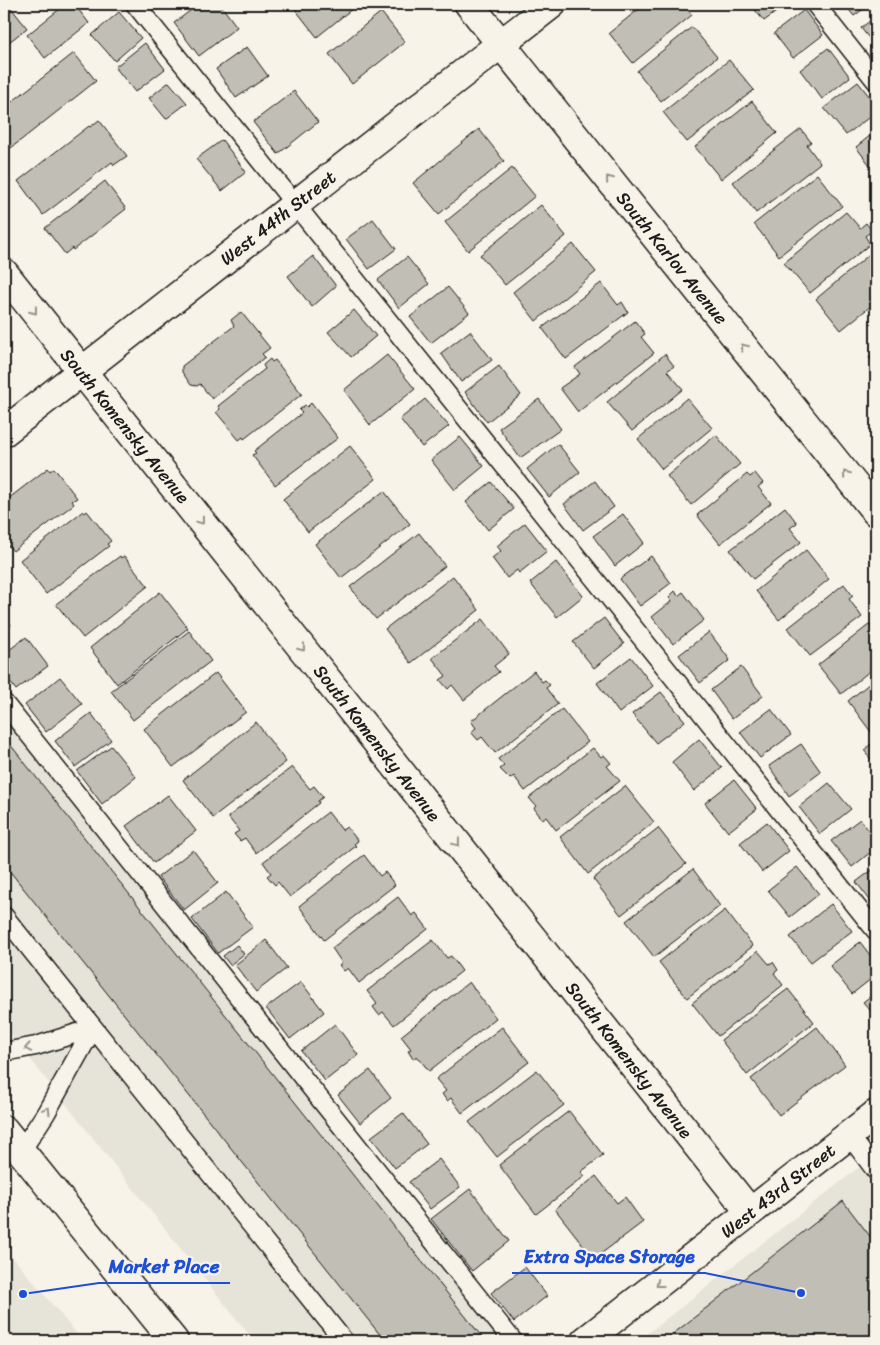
<svg xmlns="http://www.w3.org/2000/svg" width="880" height="1345" viewBox="0 0 880 1345" font-family="Sriracha,sans-serif">
<style>
.built{fill:#e6e3d9}
.building{fill:#c0beb5;stroke:#1c1c1c}
.lines{fill:none;stroke-linecap:round;stroke-linejoin:round}
.lane-casing{stroke:#1c1c1c;stroke-width:21}
.street-casing{stroke:#1c1c1c;stroke-width:31}
.secondary-casing{stroke:#1c1c1c;stroke-width:31}
.lane{stroke:#f7f3e8;stroke-width:18}
.street{stroke:#f7f3e8;stroke-width:28}
.secondary{stroke:#f7f3e8;stroke-width:28}
.oneway{stroke:#94928c}
.labels{text-anchor:middle;stroke-width:4.5;stroke-linejoin:round;paint-order:stroke}
.street-label{font-size:18px;fill:#1c1c1c;stroke:#f7f3e8}
.leader{fill:none;stroke:#1d4ed8;stroke-width:2}
.callout-dot{fill:#1d4ed8;stroke:#f7f3e8;stroke-width:2}
.callout-label{font-size:19px;text-anchor:middle;font-weight:bold;fill:#1d4ed8;stroke:#f7f3e8;stroke-width:4.5;stroke-linejoin:round;paint-order:stroke}
</style>
<rect width="100%" height="100%" fill="#f7f3e8"/>
<filter id="ink" filterUnits="userSpaceOnUse"><feTurbulence type="fractalNoise" baseFrequency=".02" numOctaves="2"/><feDisplacementMap in="SourceGraphic" scale="10" xChannelSelector="R" yChannelSelector="G"/><feConvolveMatrix kernelMatrix="1 2 1 2 8 2 1 2 1" color-interpolation-filters="sRGB"/></filter>
<g filter="url(#ink)">
<!-- built -->
<path class="built" d="M4,703L513,1341H254L4,1026Z
M876,1154V1341H638Z
M4,1247L83,1341H4Z"/>
<!-- building -->
<path class="building" d="M4,4H8L27,28L4,46Z
M66,4H74L89,23L45,58L27,35Z
M199,4H220L237,27L199,56L174,23Z
M291,4H358L317,37Z
M645,4H683L692,15L633,63L609,33Z
M750,4H787L764,21Z
M844,4H870L854,16Z
M804,10L823,35L793,58L774,33Z
M119,12L141,38L115,61L92,35Z
M381,12L405,42L352,84L329,54Z
M876,16V47L861,28Z
M692,27L717,57L661,101L637,71Z
M145,43L165,69L135,92L115,67Z
M247,47L268,76L236,98L216,69Z
M828,48L850,77L822,99L800,70Z
M74,53L96,81L11,148L4,139V108Z
M729,60L754,90L687,142L663,112Z
M169,82L187,103L166,119L149,98Z
M858,82L876,105V112L846,135L824,108Z
M294,91L318,122L278,154L253,122Z
M752,101L777,133L721,179L695,147Z
M99,120L127,156L114,165L112,162L43,215L18,181L89,126L90,127Z
M479,129L504,161L439,214L413,183Z
M801,129L811,142L807,145L820,163L756,213L733,182Z
M876,131V173L856,147Z
M222,140L246,172L222,191L196,159Z
M512,168L535,196L468,251L445,222Z
M817,174L842,206L779,256L754,224Z
M105,181L126,209L73,250L72,248L65,254L45,228Z
M541,205L566,236L505,285L480,255Z
M846,212L860,228L866,223L872,231L865,236L870,244L810,293L784,263Z
M373,219L396,249L369,269L346,239Z
M573,244L596,272L536,321L513,292Z
M871,253L876,260V302L841,330L816,299Z
M313,256L336,286L312,307L288,276Z
M407,257L429,284L399,308L378,280Z
M601,283L618,305L622,302L628,312L566,359L542,328Z
M448,287L469,313L431,343L410,317Z
M354,310L376,336L351,357L328,332Z
M241,312L270,348L262,354L265,357L212,399L200,384L197,386L191,385L182,372V366L234,326L231,320Z
M635,321L645,334L641,337L654,353L578,412L560,388L580,374L575,367Z
M470,331L492,360L461,382L441,353Z
M876,351V366L869,357Z
M665,354L674,366L667,371L683,389L632,431L607,402Z
M387,355L415,389L370,425L344,390Z
M270,359L272,362L275,360L302,394L244,439L243,437L239,440L216,412L220,409L218,406L265,369L263,365Z
M499,366L521,395L487,422L465,392Z
M687,398L712,428L662,469L638,439Z
M425,399L449,426L422,447L400,419Z
M539,399L561,429L520,458L499,428Z
M311,403L338,438L275,485L252,455L256,453L254,451L302,413L299,410L305,405L307,407Z
M716,435L740,464L691,505L667,476Z
M460,437L484,466L455,490L431,460Z
M558,444L580,472L549,497L527,469Z
M350,446L376,479L308,532L283,499Z
M48,468L50,471L54,468L77,498L72,501L74,504L13,551L7,545L4,548V502Z
M755,473L763,483L758,487L771,503L720,544L697,515L747,474L750,477Z
M595,481L614,507L583,530L564,504Z
M491,482L514,509L488,530L466,502Z
M384,491L410,524L341,578L315,544Z
M785,507L797,523L790,528L801,542L753,579L730,550Z
M83,511L85,513L87,511L111,541L107,544L109,546L46,594L20,560Z
M623,514L644,543L615,566L593,536Z
M525,523L547,551L519,573L517,570L507,578L492,558L501,551L497,546Z
M419,533L445,566L376,619L350,587Z
M806,550L829,579L779,620L756,591Z
M120,556L121,558L124,556L148,586L83,638L56,604Z
M651,556L671,583L640,606L620,579Z
M556,562L583,596L557,617L530,583Z
M453,576L479,610L411,663L385,629Z
M844,584L853,596L849,599L862,617L810,656L788,628Z
M675,591L678,596L683,592L704,620L673,644L652,617L672,601L669,597Z
M160,592L188,628L117,684L90,648Z
M4,615L11,625L4,631Z
M604,618L624,644L594,668L573,642Z
M483,619L509,654L494,666L499,672L464,700L452,685L448,689L440,680L446,676L432,658Z
M870,624L876,632V666L841,694L818,665Z
M189,631L211,661L133,720L111,691Z
M709,632L730,660L700,683L679,655Z
M26,637L48,666L16,690L4,674V654Z
M631,657L653,686L619,713L597,683Z
M741,667L763,696L732,719L711,690Z
M534,671L542,682L545,680L550,685L546,688L558,704L495,753L482,737L478,740L471,732L476,728L471,721Z
M216,673L246,712L173,767L144,729Z
M60,677L82,704L46,732L25,705Z
M876,678V728L871,732L848,701Z
M661,692L685,721L656,743L632,714Z
M562,709L588,742L525,791L514,776L510,779L500,769L504,766L498,759Z
M771,709L791,735L760,758L740,732Z
M91,713L111,740L75,767L55,741Z
M256,722L286,762L213,818L183,780Z
M5,738L482,1337L477,1341H385L4,864V739Z
M699,739L722,768L694,791L672,762Z
M876,740V766L864,750Z
M801,744L821,772L789,796L769,766Z
M111,746L136,777L102,804L77,771Z
M593,748L601,757L604,755L611,763L607,766L620,781L556,830L546,817L542,819L534,808L536,806L529,798Z
M292,767L310,789L314,786L323,797L318,801L319,803L256,853L245,838L240,841L234,834L239,831L228,817Z
M734,780L757,809L728,832L705,803Z
M829,783L851,809L820,834L799,807Z
M625,786L654,822L588,874L560,837Z
M168,795L196,831L154,863L126,826Z
M328,812L342,830L347,827L358,841L354,844L356,846L290,897L278,882L275,885L267,876L271,873L263,862Z
M860,819L876,840V848L852,867L831,841Z
M767,822L789,851L762,872L740,843Z
M658,828L686,864L621,915L593,879Z
M193,850L218,883L184,910L158,877Z
M364,855L380,876L385,872L395,885L324,940L299,906Z
M797,867L819,894L790,917L768,890Z
M876,867V908L856,882Z
M693,869L720,906L654,957L626,921Z
M226,892L253,927L218,953L192,919Z
M398,897L412,916L416,913L428,929L359,983L348,968L344,971L339,965L342,963L332,948Z
M831,904L852,931L811,962L790,937Z
M725,910L753,946L687,998L659,962Z
M266,940L287,968L256,992L235,965Z
M433,940L447,958L451,956L462,971L394,1025L383,1012L379,1015L373,1007L377,1004L367,991Z
M860,942L876,963V975L852,994L830,966Z
M237,945L244,954L230,965L223,956Z
M758,951L769,964L773,962L778,970L774,973L783,985L718,1036L692,1003Z
M301,982L324,1012L290,1039L266,1008Z
M469,982L496,1018L429,1071L417,1056L413,1059L408,1051L411,1049L401,1036Z
M788,989L814,1022L747,1075L721,1040Z
M876,992V1017L863,1002Z
M335,1024L358,1055L325,1081L301,1051Z
M502,1027L529,1062L462,1113L451,1098L447,1101L442,1094L446,1091L436,1079Z
M817,1027L845,1065L779,1115L751,1079Z
M370,1070L391,1098L360,1123L338,1095Z
M537,1070L564,1105L497,1157L469,1122Z
M569,1111L603,1155L581,1172L585,1176L536,1214L499,1165Z
M403,1113L427,1144L395,1168L371,1137Z
M439,1159L460,1187L430,1209L409,1182Z
M596,1176L617,1203L625,1197L643,1222L594,1259L555,1209Z
M470,1189L509,1241L472,1271L431,1219Z
M843,1201L876,1244V1341H664Z
M525,1267L547,1296L514,1322L491,1293Z"/>
<g class="lines">
<defs>
<path id="lane" d="M135,4L876,931
M815,4L876,81
M4,703L513,1341
M4,916L344,1341
M4,1052L36,1046L93,1028L46,1113L21,1151
M849,1135L876,1171"/>
<path id="street" d="M469,4L876,512
M4,273L750,1212
M4,432L552,4
M585,1341L876,1114"/>
<path id="secondary" d="M4,1130L174,1341"/>
</defs>
<!-- lane casing -->
<use href="#lane" class="lane-casing"/>
<!-- street casing -->
<use href="#street" class="street-casing"/>
<!-- secondary casing -->
<use href="#secondary" class="secondary-casing"/>
<!-- lane -->
<use href="#lane" class="lane"/>
<!-- street -->
<use href="#street" class="street"/>
<!-- secondary -->
<use href="#secondary" class="secondary"/>
</g>
<!-- one-way arrows -->
<defs><path id="oneway-chevron" d="M-2-3.5L2.5 0L-2 3.5" fill="none" stroke-width="1.6" stroke-linecap="round" stroke-linejoin="round" transform="scale(1.25)"/></defs>
<g class="oneway">
<use href="#oneway-chevron" transform="translate(609 179) rotate(-129)"/>
<use href="#oneway-chevron" transform="translate(34 311) rotate(52)"/>
<use href="#oneway-chevron" transform="translate(744 347) rotate(-129)"/>
<use href="#oneway-chevron" transform="translate(846 474) rotate(-129)"/>
<use href="#oneway-chevron" transform="translate(201 521) rotate(52)"/>
<use href="#oneway-chevron" transform="translate(302 648) rotate(52)"/>
<use href="#oneway-chevron" transform="translate(457 843) rotate(52)"/>
<use href="#oneway-chevron" transform="translate(28 1048) rotate(169)"/>
<use href="#oneway-chevron" transform="translate(47 1110) rotate(-59)"/>
<use href="#oneway-chevron" transform="translate(659 1284) rotate(142)"/>
</g>
</g>
<g class="labels">
<!-- street labels -->
<g class="street-label">
<text transform="translate(278 218) rotate(-38)" y="6">West 44th Street</text>
<text transform="translate(672 258) rotate(51)" y="6">South Karlov Avenue</text>
<text transform="translate(125 426) rotate(51)" y="6">South Komensky Avenue</text>
<text transform="translate(377 743) rotate(52)" y="6">South Komensky Avenue</text>
<text transform="translate(629 1060) rotate(52)" y="6">South Komensky Avenue</text>
<text transform="translate(778 1191) rotate(-38)" y="6">West 43rd Street</text>
</g>
</g>
<!-- callouts -->
<path class="leader" d="M801 1293L705 1273H512M23 1294L99 1283H230"/>
<g class="callout-dot">
<circle cx="801" cy="1293" r="5"/>
<circle cx="23" cy="1294" r="5"/>
</g>
<g class="callout-label">
<text x="609" y="1263">Extra Space Storage</text>
<text x="164" y="1273">Market Place</text>
</g>
<!-- margin -->
<rect width="880" height="1345" fill="none" stroke="#f7f3e8" stroke-width="20"/>
<rect x="10" y="10" width="860" height="1325" fill="none" stroke="#1c1c1c" stroke-width="2" filter="url(#ink)"/>
</svg>
